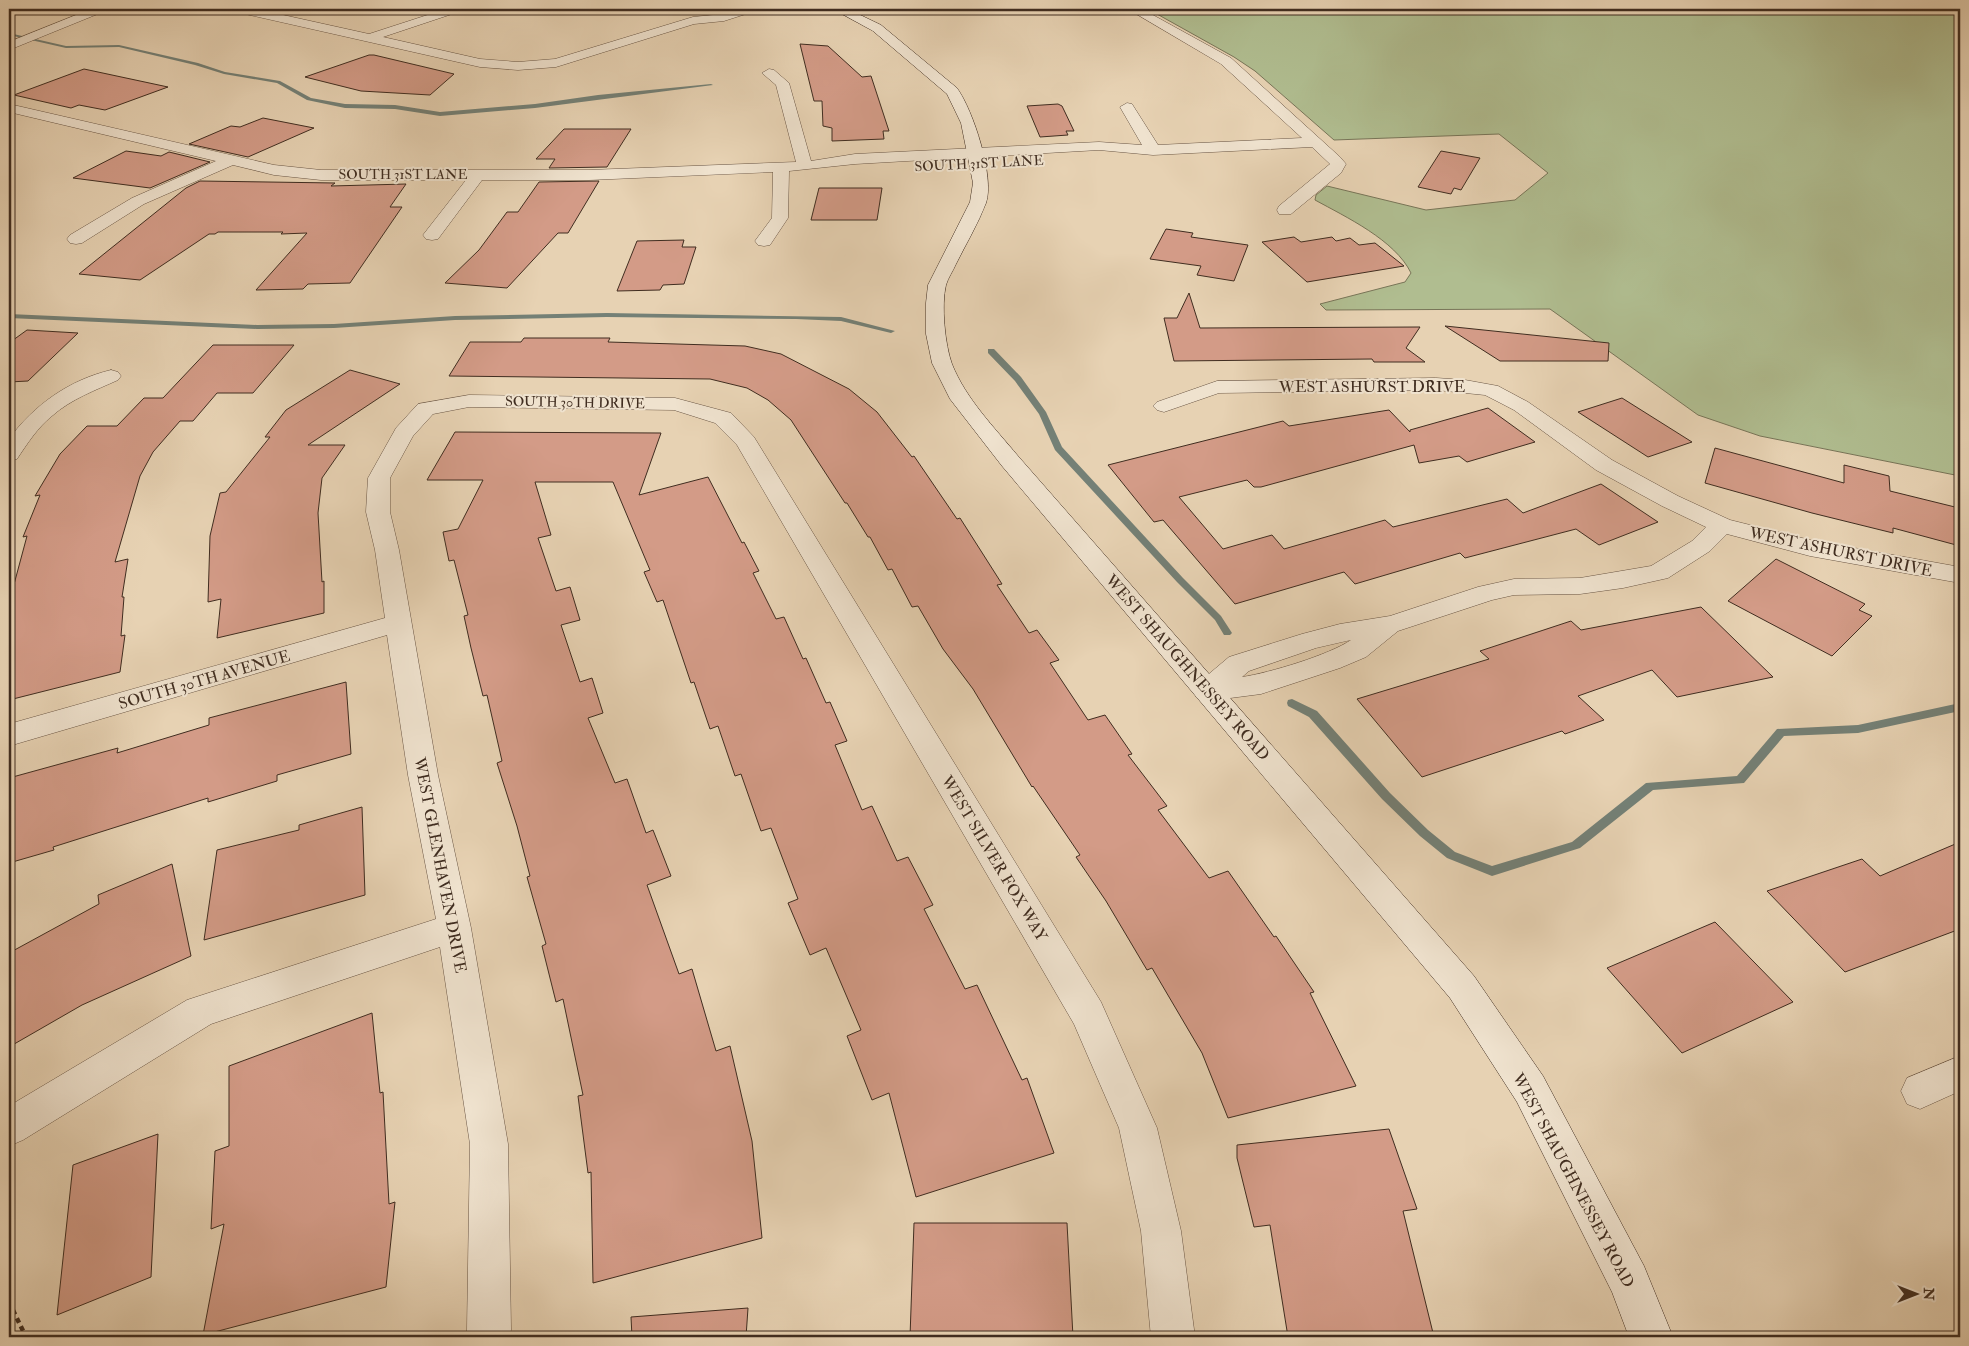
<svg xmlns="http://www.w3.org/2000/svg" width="1969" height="1346" viewBox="0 0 1969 1346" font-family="'IM FELL Double Pica',serif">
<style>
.green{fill:#b0bd90;stroke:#787558}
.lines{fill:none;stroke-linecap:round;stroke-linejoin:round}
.stream{fill:#748076;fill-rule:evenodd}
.building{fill:#d39b87;stroke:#402d20}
.street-casing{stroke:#6a5645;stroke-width:1}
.secondary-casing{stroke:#402d20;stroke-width:1}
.path{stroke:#402d20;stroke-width:4.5;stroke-dasharray:5 4;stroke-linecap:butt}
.street{fill:#efe2ce;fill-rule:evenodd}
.secondary{fill:#efe2ce;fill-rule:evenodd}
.labels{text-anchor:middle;stroke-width:4;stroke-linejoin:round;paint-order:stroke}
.far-street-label{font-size:14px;fill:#402d20;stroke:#efe2ce}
.street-label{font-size:16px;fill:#402d20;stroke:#efe2ce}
</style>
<rect width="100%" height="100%" fill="#e7d2b3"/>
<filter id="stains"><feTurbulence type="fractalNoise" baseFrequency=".004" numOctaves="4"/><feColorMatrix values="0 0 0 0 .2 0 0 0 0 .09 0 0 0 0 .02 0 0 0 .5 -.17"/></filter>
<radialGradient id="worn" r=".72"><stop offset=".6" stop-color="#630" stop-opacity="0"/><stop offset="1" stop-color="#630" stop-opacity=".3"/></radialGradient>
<!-- green -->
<path class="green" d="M1148,9H1960V476L1760,436L1698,415L1550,309L1326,310L1320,304L1405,282L1411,273C1395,240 1346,217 1315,200L1316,195L1327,186L1426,210L1515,200L1548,173L1499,134L1334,140L1255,71L1234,57Z"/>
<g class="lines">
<!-- stream -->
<path class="stream" d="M9,33L66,46L119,45L198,63L225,72L280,81L311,98L345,104L395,105L440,112L535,104L598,95L711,84L713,85L535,108L440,116L395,109L345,108L307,100L277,83L224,74L195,65L119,47L66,48L9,35Z
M607,313L841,317L895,331L891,333L841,321L796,319L607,317L455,320L334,328L257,329L9,318V314L257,325L334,324L455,316Z
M988,349H994L1021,377L1046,412L1062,447L1183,578L1221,616L1232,633L1230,635H1224L1215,620L1177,582L1055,450L1039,414L1015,381L988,353Z
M1292,699L1317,711L1390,793L1428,830L1455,852L1492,866L1572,842L1646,783L1737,776L1777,729L1858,725L1960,703V711L1858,733L1784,736L1744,783L1653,790L1580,848L1492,876L1447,858L1420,836L1382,799L1309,717L1288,706L1287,703L1288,700Z"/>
</g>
<!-- building -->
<path class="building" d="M800,44L828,46L862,77L871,76L889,131H883L884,139L832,141V128L823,126L822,101H814Z
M369,55H374L454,74L430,95L361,91L305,77Z
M84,69L168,87L105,110L79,105L71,108L14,95Z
M1058,104L1062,106L1074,131H1066L1068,135L1040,137L1027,106Z
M263,118L314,128L248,157L189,144L231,126L240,127Z
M564,129H631L607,167L549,168L555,159H536Z
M126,151L161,156L169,152L210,162L150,188L73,178Z
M1441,151L1480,158L1461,190L1454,188L1451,194L1418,187Z
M200,181L335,183L331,186L406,184L390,207H402L350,283L308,284L303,289L256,290L307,233L281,234L283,232H218L215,234H209L140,280L79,274L186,188Z
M599,181L568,233H558L507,288L445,283L479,250L507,212H518L539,182Z
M819,188H882L877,220H811Z
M1166,229L1193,233L1191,237L1248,245L1234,281L1197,275L1201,266L1150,259Z
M1294,237L1301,242L1332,237L1336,241L1350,238L1359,245L1375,243L1404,266L1307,282L1262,242Z
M684,240L682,247H696L684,284L663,285L660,290L617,291L637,241Z
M1189,293L1200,328L1420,327L1406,348L1425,362H1374L1372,359L1174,361L1164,318H1177Z
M1445,326L1609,343L1608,361H1500Z
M27,330L78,333L28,381L9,382V343Z
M524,338H610L608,342L745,346L781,354L849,389L877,412L912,457L914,456L957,519L960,518L1002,584L997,585L1029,633L1037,630L1059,660L1050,663L1088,720L1105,715L1132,754L1128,755L1167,806L1158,810L1209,878L1228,871L1274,937L1276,936L1314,992L1310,993L1356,1086L1228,1118L1202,1053L1152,968L1147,970L1106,901L1076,857L1080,855L1033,786L1032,787L973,689L943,649L918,606L912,607L892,569L888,570L870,537H868L847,503H845L791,420L768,400L747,388L710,379L449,376L470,342H521Z
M213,345H294L253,393H217L193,421H180L153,452L140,476L115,562L128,559L122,597H124L121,636L125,635L120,672L9,700V603L27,536L23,537L40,495L35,496L60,454L87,426H117L144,398H163Z
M350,370L400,384L308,445H345L322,478L318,513L322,582L324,581V613L217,638L221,599L208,602L210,536L220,493L226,492L270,437H265L286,410Z
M1622,398L1692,442L1648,457L1578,412Z
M1488,408L1535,442L1467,462L1459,456L1419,463L1414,445L1261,487H1254L1247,480L1179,497L1223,549L1272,535L1284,549L1385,520L1393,527L1507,499L1523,513L1601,484L1658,522L1599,545L1576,529L1465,558L1460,553L1355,584L1344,572L1235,604L1163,520L1154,522L1108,465L1283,421L1289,426L1389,410L1410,432V430Z
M455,432L661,433L639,495L708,477L742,543L744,542L759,571L753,573L776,619L784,617L803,659L806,658L826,703L830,702L847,741L835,745L862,810L872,806L897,861L908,857L933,905L924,909L965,989L977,985L1022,1080L1027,1078L1054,1153L916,1197L889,1093L872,1100L847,1036L861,1030L826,948L810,955L788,903L798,899L771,828L761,831L741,774L735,776L718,726L710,729L694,682L691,683L663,600L657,602L644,572L650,570L613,482H535L551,535L538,538L556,591L570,587L580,620L561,625L580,682L592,678L603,713L588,718L615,783L627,779L646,833L653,830L671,876L647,885L679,974L692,969L716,1051L730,1046L752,1141L762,1238L593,1283L591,1172L588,1173L578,1096L583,1095L563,999L556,1002L542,946L546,944L527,877L530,876L517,826L497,763L502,761L487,695L483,696L471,648L464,616L468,615L454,560L449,561L443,532L458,529L483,480H427Z
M1715,448L1844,483V465L1889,476L1890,491L1959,508L1960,546L1893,528V533L1812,513L1705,483Z
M1776,559L1865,604L1859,610L1872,616L1832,656L1728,601Z
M1701,607L1773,677L1677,697L1652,670L1578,696L1604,720L1565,734L1562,731L1422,777L1357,699L1489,659L1480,651L1571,621L1581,630Z
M346,682L351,754L277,775V781L208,802V798L53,847L54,850L9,863V778L118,748L117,753L209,725V718Z
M362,807L365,895L204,940L217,850L299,830V825Z
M1960,842V929L1845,972L1767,891L1862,859L1880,876Z
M172,864L191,956L82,1005L9,1047V953L99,904L98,895Z
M1715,922L1793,1002L1682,1053L1607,968Z
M372,1013L380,1093L383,1092L389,1204L395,1202L386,1287L203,1335L224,1224L211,1229L215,1151L229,1146V1066Z
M1389,1129L1417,1209L1403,1211L1434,1337H1288L1270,1225L1254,1227L1237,1158V1145Z
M158,1134L151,1277L57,1315L73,1165Z
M914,1223H1067L1073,1337H910Z
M748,1308L746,1337H632L631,1317Z"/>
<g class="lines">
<defs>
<path id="street" d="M91,9H107L105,11L9,50V42Z
M235,9H256L369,34L446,9H463L461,11L383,37L480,59L518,62L555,59L693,17L723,14L739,9H757L755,11L724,21L694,24L556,67L518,70L480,67L241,13Z
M1128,9H1142L1231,58L1340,157L1346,164L1341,173L1291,214H1279L1277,210L1279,206L1330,164L1312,147L1153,155L1099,150L855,164L789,171L788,218L770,245L764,246L758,245L755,241L772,218L773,172L589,180H482L438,239L432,240L426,239L423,235L466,180H321L274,175L233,165L144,204L82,243L76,244L70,243L67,239L70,235L132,198L216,161L9,112V104L274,165L321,170H589L796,162L776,85L762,73L769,69L774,70L789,83L811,161L855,154L1099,142L1142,145L1120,107L1127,103L1132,104L1158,145L1302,138L1221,64Z
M111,370L118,372L121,376L118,380C96,390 71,399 52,416C38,427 27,444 17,459L9,461V439C34,405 69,380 111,370Z
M1436,378L1465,380L1498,386L1528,402L1612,460L1678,496L1730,520L1810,540L1960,567V583L1810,556L1727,534L1710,551L1668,578L1623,588L1580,594L1514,595L1492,600L1398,631L1366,657L1340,668L1261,694L1207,701L1197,698L1193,691L1197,684L1229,657L1302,634L1340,624L1390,616L1478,587L1514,579L1580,578L1651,566L1692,541L1706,527L1662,506L1596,470L1514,410L1485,395L1436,390L1219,393L1164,412L1157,410L1153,406L1157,402L1217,381ZM1351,640C1329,655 1269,673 1242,677L1249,671L1316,648Z
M469,395L675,398L731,413L754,437L1101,1002L1157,1128L1181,1231L1195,1337H1151L1141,1231L1119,1128L1074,1024L737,445L715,423L674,410L469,407L433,414L413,436L390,478V512L399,550L438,775L471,928L508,1144L511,1330L509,1337H465L467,1330L470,1144L440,947L211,1024L23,1140L9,1146V1106L187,1000L436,919L408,775L387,635L9,746V724L385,618L375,550L366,512L368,478L396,428L418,404Z
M1960,1056V1091L1920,1109L1907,1104L1901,1091L1907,1078Z"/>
<path id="secondary" d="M833,9H848L881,25L957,88C973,110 995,177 986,203C978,224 966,244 956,264C953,271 948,278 946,285C941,305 945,345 952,364C966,399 994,427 1018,456L1474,976L1543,1076L1644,1266L1673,1337H1629L1612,1292L1517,1102L1450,998L1002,466L950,399L932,363L926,334V303L928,285L970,202L973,183L961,123L947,94L873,31Z"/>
</defs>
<!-- street casing -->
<use href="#street" class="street-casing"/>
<!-- secondary casing -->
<use href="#secondary" class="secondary-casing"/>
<!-- path -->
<path class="path" d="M9,1302L26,1337"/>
<!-- street -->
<use href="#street" class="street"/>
<!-- secondary -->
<use href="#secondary" class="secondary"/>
</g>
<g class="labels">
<!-- far-street labels -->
<g class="far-street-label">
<text transform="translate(979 163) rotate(-3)" y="5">SOUTH 31ST LANE</text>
<text x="403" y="179">SOUTH 31ST LANE</text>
<text transform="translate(575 402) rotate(1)" y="5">SOUTH 30TH DRIVE</text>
</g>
<!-- street labels -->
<g class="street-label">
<text x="1372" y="392">WEST ASHURST DRIVE</text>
<text transform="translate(1841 551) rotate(12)" y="6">WEST ASHURST DRIVE</text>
<text transform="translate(1188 667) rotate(49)" y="6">WEST SHAUGHNESSEY ROAD</text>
<text transform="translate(204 679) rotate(-16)" y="6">SOUTH 30TH AVENUE</text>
<text transform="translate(995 858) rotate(59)" y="6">WEST SILVER FOX WAY</text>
<text transform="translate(441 865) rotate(79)" y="6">WEST GLENHAVEN DRIVE</text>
<text transform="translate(1574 1180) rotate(62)" y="6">WEST SHAUGHNESSEY ROAD</text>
</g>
</g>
<!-- margin -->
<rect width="1969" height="1346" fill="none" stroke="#e7d2b3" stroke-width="30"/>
<rect x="10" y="10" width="1949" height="1326" fill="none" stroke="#402d20" stroke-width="2.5"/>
<rect x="15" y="15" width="1939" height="1316" fill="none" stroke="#402d20"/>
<!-- north arrow -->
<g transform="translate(1916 1294) rotate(90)" stroke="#efe2ce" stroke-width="4" paint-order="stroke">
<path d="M0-4L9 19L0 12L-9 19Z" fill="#402d20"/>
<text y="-8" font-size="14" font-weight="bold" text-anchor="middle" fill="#402d20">N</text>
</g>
<rect width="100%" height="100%" filter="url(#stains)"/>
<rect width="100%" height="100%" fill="url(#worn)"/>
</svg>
